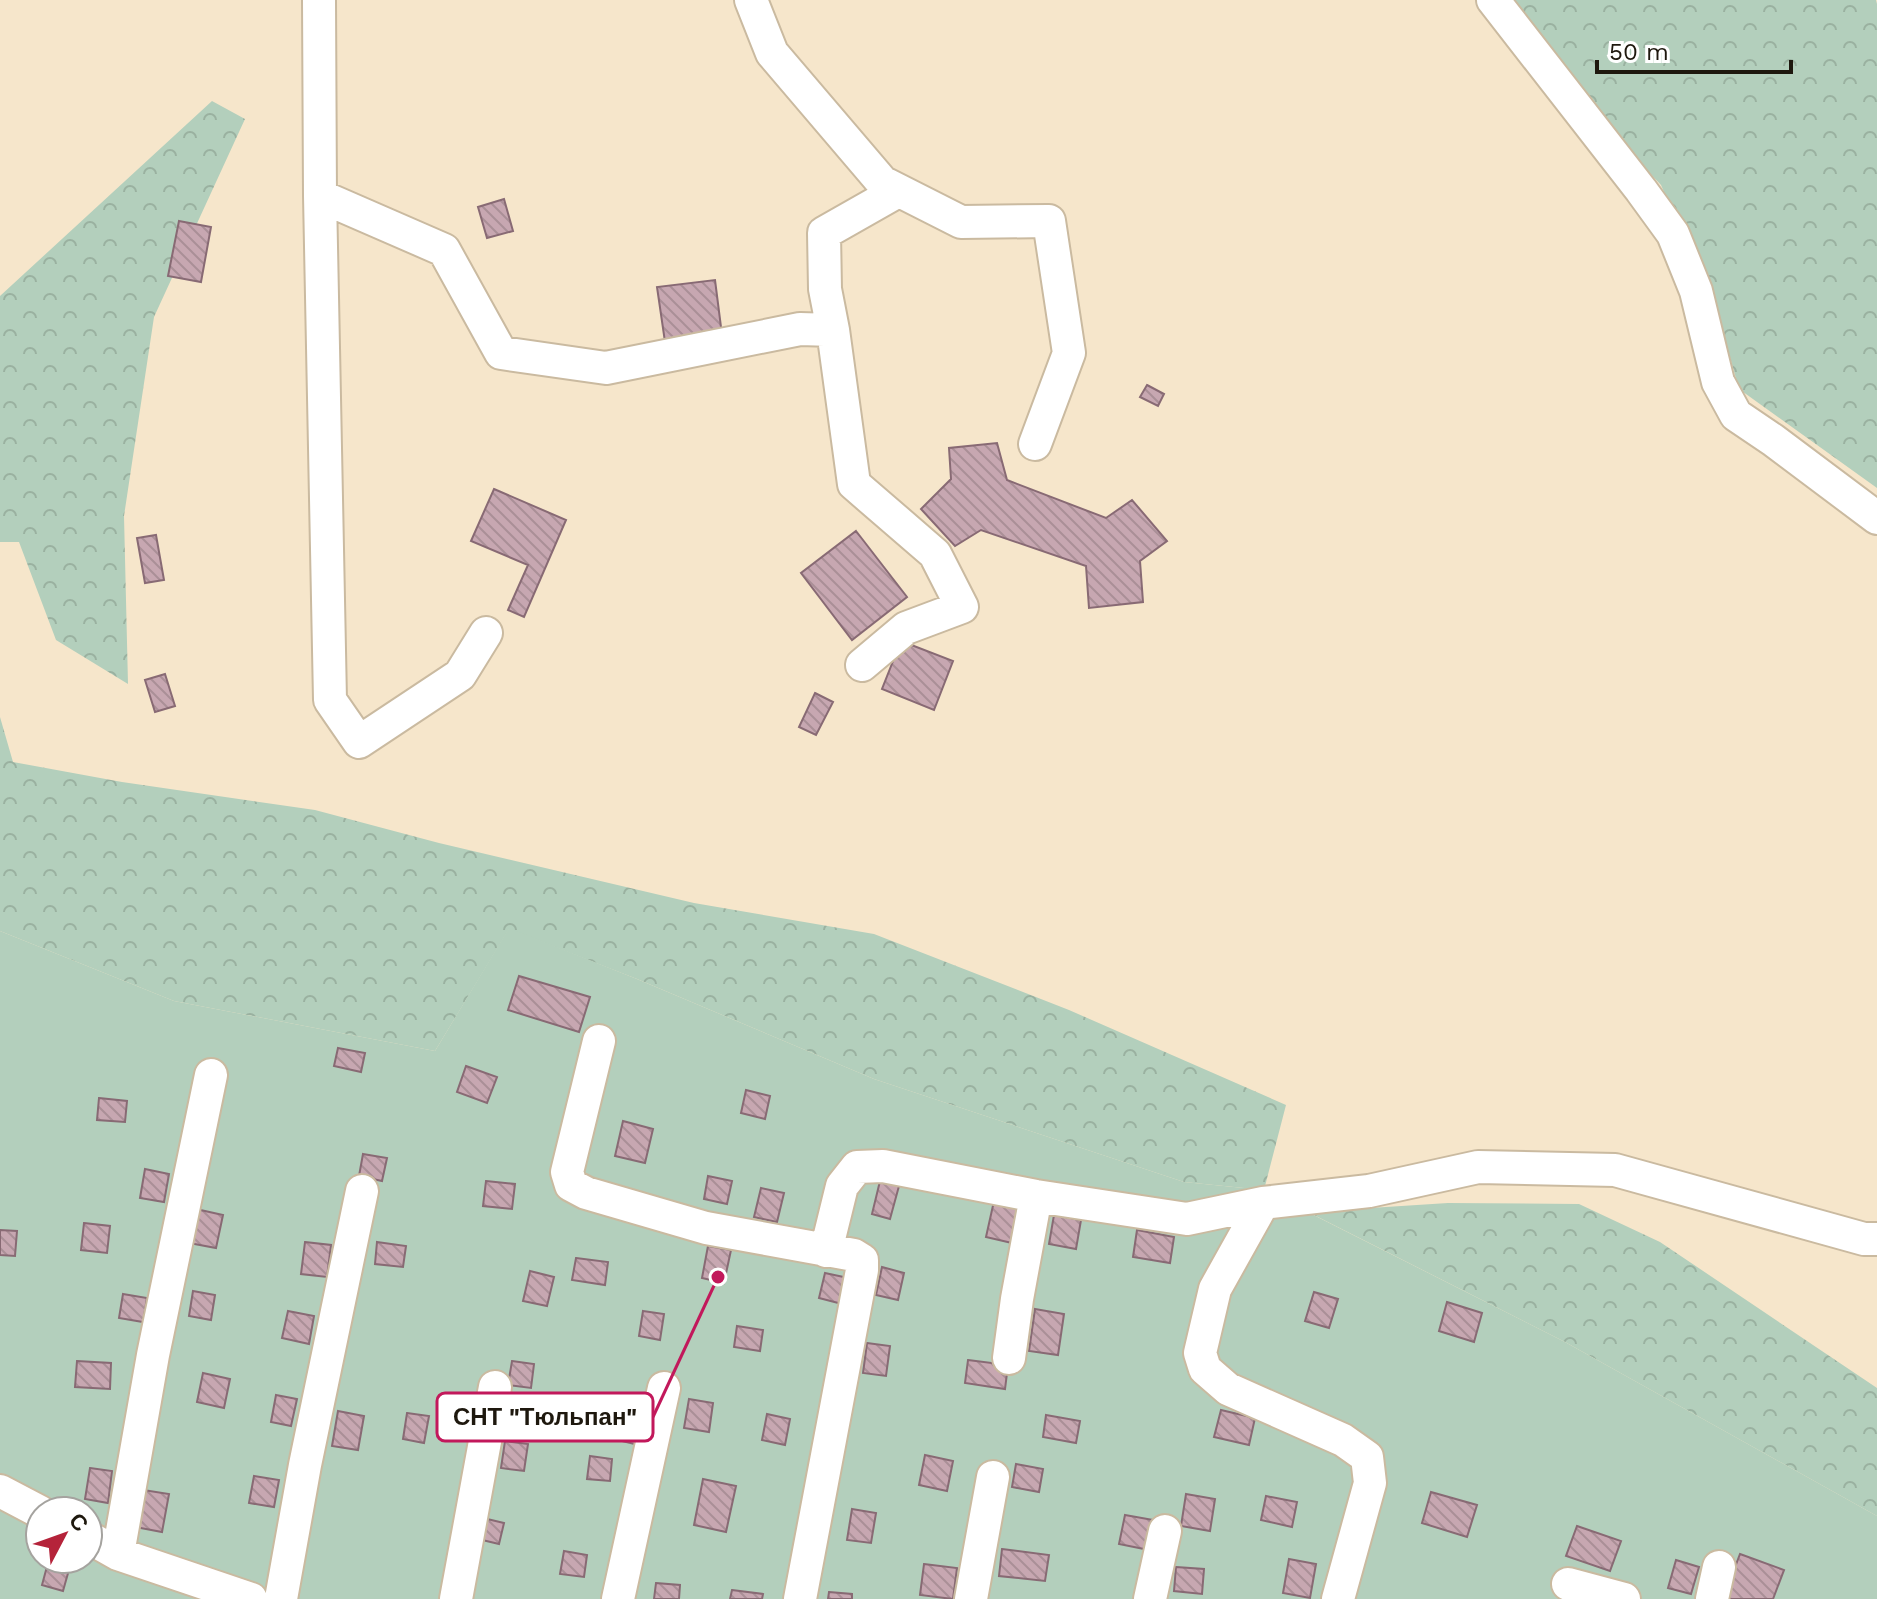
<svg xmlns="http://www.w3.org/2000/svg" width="1877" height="1599" viewBox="0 0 1877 1599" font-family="'Work Sans',sans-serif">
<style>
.forest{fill:url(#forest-crowns)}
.green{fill:#b3cfbc;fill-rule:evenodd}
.building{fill:url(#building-back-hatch);stroke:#886a74;stroke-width:2}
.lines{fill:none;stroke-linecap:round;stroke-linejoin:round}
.minor-casing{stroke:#cabaa0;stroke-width:36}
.minor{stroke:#fff;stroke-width:32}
.leader{fill:none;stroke:#c2185b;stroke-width:3}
.callout-dot{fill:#c2185b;stroke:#fff;stroke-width:3}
.callout{fill:#fff;stroke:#c2185b;stroke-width:3}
.callout-label{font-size:24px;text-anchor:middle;font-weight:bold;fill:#1e180e}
</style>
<defs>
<pattern id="forest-crowns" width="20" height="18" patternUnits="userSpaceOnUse" patternTransform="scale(2)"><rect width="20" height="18" fill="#b3cfbc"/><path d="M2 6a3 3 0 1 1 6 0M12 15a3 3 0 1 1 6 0" fill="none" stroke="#9ab1a0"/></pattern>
<pattern id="building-back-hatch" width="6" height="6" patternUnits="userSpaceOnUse" patternTransform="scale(2)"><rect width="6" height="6" fill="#c7a7b1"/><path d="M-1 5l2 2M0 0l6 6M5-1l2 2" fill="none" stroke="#aa8f97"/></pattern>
</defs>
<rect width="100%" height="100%" fill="#f6e6cb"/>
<!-- forest -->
<path class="forest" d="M1515,0H1876L1877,4V488L1739,389L1717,312L1661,185L1590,110Z
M212,101L245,119L154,317L124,516L128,684L56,640L19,542H0V296Z
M0,717L13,762L122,782L315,810L439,843L694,903L874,934L1069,1010L1286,1105L1264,1190L1184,1182L874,1079L637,979L509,929L435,1051L174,1001L0,931Z
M1448,1203L1579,1204L1660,1242L1877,1388V1516L1565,1342L1308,1212Z"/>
<!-- green -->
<path class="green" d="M509,928L637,979L874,1079L1184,1182L1264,1190L1565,1342L1877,1516V1599H0V931L174,1001L435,1051ZM40,1511H88V1559H40Z"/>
<!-- building -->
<path class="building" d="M504,199L513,231L487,238L478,207Z
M179,221L211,227L201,282L168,276Z
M715,280L722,335L665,342L657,287Z
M1147,385L1164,394L1158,406L1140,397Z
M997,443L1007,480L1106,518L1132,500L1167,541L1140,561L1143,602L1089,608L1086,566L981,530L955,546L921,509L951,479L949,448Z
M494,489L566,520L524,617L508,610L528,565L471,541Z
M856,531L907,597L852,640L801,573Z
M156,535L164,580L145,583L137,538Z
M901,641L953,661L934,710L882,689Z
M165,674L175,706L155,712L145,680Z
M815,693L833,702L816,735L799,727Z
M519,976L590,997L579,1032L508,1010Z
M338,1048L365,1053L361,1072L334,1066Z
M466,1066L497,1077L487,1103L457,1092Z
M746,1090L770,1096L765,1119L741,1113Z
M99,1098L127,1101L125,1122L97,1120Z
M623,1121L653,1129L645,1163L615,1156Z
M363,1154L387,1158L382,1181L359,1176Z
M145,1169L169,1174L164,1202L140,1198Z
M708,1176L732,1181L727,1204L704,1199Z
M486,1181L515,1184L512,1209L483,1206Z
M880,1181L899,1186L890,1219L872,1214Z
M761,1188L784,1193L777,1222L754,1217Z
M994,1201L1020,1208L1012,1243L986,1237Z
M196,1209L223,1215L216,1248L189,1243Z
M1054,1215L1081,1220L1076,1249L1049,1244Z
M84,1223L110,1226L107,1253L81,1250Z
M0,1230L17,1231L15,1256L0,1255Z
M1137,1230L1174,1237L1170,1263L1133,1257Z
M305,1242L331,1245L327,1277L301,1274Z
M377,1242L406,1246L403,1267L375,1264Z
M708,1246L731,1250L724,1283L702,1278Z
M576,1258L608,1262L605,1285L572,1280Z
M882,1267L904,1273L898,1300L876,1295Z
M530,1271L554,1277L547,1306L523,1301Z
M825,1273L853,1279L846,1305L819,1298Z
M193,1291L215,1295L211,1320L189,1316Z
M1314,1292L1338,1299L1329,1328L1305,1321Z
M123,1294L147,1298L143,1322L119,1318Z
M1447,1302L1482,1313L1474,1342L1439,1331Z
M1035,1309L1064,1314L1058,1355L1029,1351Z
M288,1311L314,1316L309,1344L282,1338Z
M643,1311L664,1314L660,1340L639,1336Z
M737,1326L763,1330L760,1351L734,1347Z
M867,1343L890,1346L886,1376L863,1373Z
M968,1360L1008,1365L1005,1389L965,1383Z
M77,1361L111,1363L110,1389L75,1387Z
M512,1361L534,1364L531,1388L508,1385Z
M203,1373L230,1379L224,1408L197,1402Z
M276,1395L297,1399L291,1426L271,1422Z
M689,1399L713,1403L709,1432L684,1428Z
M1221,1410L1255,1418L1249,1445L1214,1437Z
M338,1411L364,1416L358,1450L332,1446Z
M407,1413L429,1416L424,1443L403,1439Z
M767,1414L790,1419L785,1445L762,1440Z
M1046,1415L1080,1421L1076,1443L1043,1437Z
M628,1416L649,1421L643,1446L622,1441Z
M505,1441L528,1444L524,1471L501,1468Z
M925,1455L953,1461L947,1491L919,1485Z
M590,1456L612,1459L610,1481L587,1479Z
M1016,1464L1043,1469L1039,1492L1012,1487Z
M90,1468L112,1471L108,1503L85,1499Z
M254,1476L279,1480L274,1507L249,1503Z
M703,1479L736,1486L726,1532L694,1525Z
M137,1489L169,1494L162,1532L130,1526Z
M1431,1492L1477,1505L1467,1537L1422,1523Z
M1186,1494L1215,1499L1210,1531L1181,1526Z
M1266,1496L1297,1502L1292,1527L1261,1520Z
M852,1509L876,1513L871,1543L847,1540Z
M1125,1515L1159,1521L1154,1551L1119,1544Z
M483,1518L504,1523L499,1544L478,1539Z
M1577,1526L1621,1541L1610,1571L1566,1556Z
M1002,1549L1049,1555L1045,1581L999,1576Z
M564,1551L587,1555L584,1577L560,1574Z
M1740,1554L1784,1570L1773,1599H1723Z
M49,1559H72L63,1591L42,1585Z
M1289,1559L1316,1564L1310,1598L1283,1593Z
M1676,1560L1699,1567L1691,1594L1668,1588Z
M924,1564L957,1568L953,1599L920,1595Z
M1176,1567L1204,1569L1202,1594L1174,1591Z
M656,1583L680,1585L679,1599H654Z
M732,1590L763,1594L762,1599H730Z
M829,1592L852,1594V1599H828Z"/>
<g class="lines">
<defs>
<path id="minor" d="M319,0L320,196L330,700L359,742L460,675L486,633
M751,0L772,53L882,182L961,222L1049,221L1069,353L1035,444
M1493,0L1641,190L1673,234L1696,291L1718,382L1736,415L1773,440L1877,518
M320,196L444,250L501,353L606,368L800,329L833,330
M862,665L906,628L962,607L935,554L854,484L833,330L825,289L824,233L898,191
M599,1041L567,1172L571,1185L586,1193L706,1228L854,1255L862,1260V1270L800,1599
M826,1251L842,1186L857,1167L883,1166L1036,1196L1187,1219L1263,1203
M1009,1358L1017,1299L1036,1196
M0,1491L40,1512
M88,1537L118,1554L251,1599
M118,1554L153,1355L211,1075
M1568,1584L1624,1599
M281,1599L305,1465L362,1191
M456,1599L495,1387
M618,1599L664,1388
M971,1599L993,1477
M1150,1599L1165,1531
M1338,1599L1370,1483L1367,1457L1343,1440L1228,1389L1205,1369L1200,1353L1215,1289L1263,1203L1369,1191L1478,1167L1615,1170L1864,1239H1877
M1712,1599L1719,1567"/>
</defs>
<!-- minor casing -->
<use href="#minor" class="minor-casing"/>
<!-- minor -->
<use href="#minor" class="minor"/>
</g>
<!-- callouts -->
<path class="leader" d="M718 1277L653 1417"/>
<circle class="callout-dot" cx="718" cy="1277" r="8"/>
<rect class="callout" x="437" y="1393" width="216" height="48" rx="8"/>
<g class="callout-label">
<text x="545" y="1425">СНТ "Тюльпан"</text>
</g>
<!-- north arrow -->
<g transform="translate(64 1535) rotate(49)"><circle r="38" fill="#ffffff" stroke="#a5a39f" stroke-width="2"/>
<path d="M0-6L14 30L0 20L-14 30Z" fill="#b5233a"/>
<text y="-12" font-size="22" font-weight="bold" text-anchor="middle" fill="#1e180e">С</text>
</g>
<!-- scale -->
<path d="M1597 60v12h194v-12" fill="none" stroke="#1e180e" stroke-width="4"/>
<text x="1609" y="60" font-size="24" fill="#1e180e" stroke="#ffffff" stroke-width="6" paint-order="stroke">50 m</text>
</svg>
